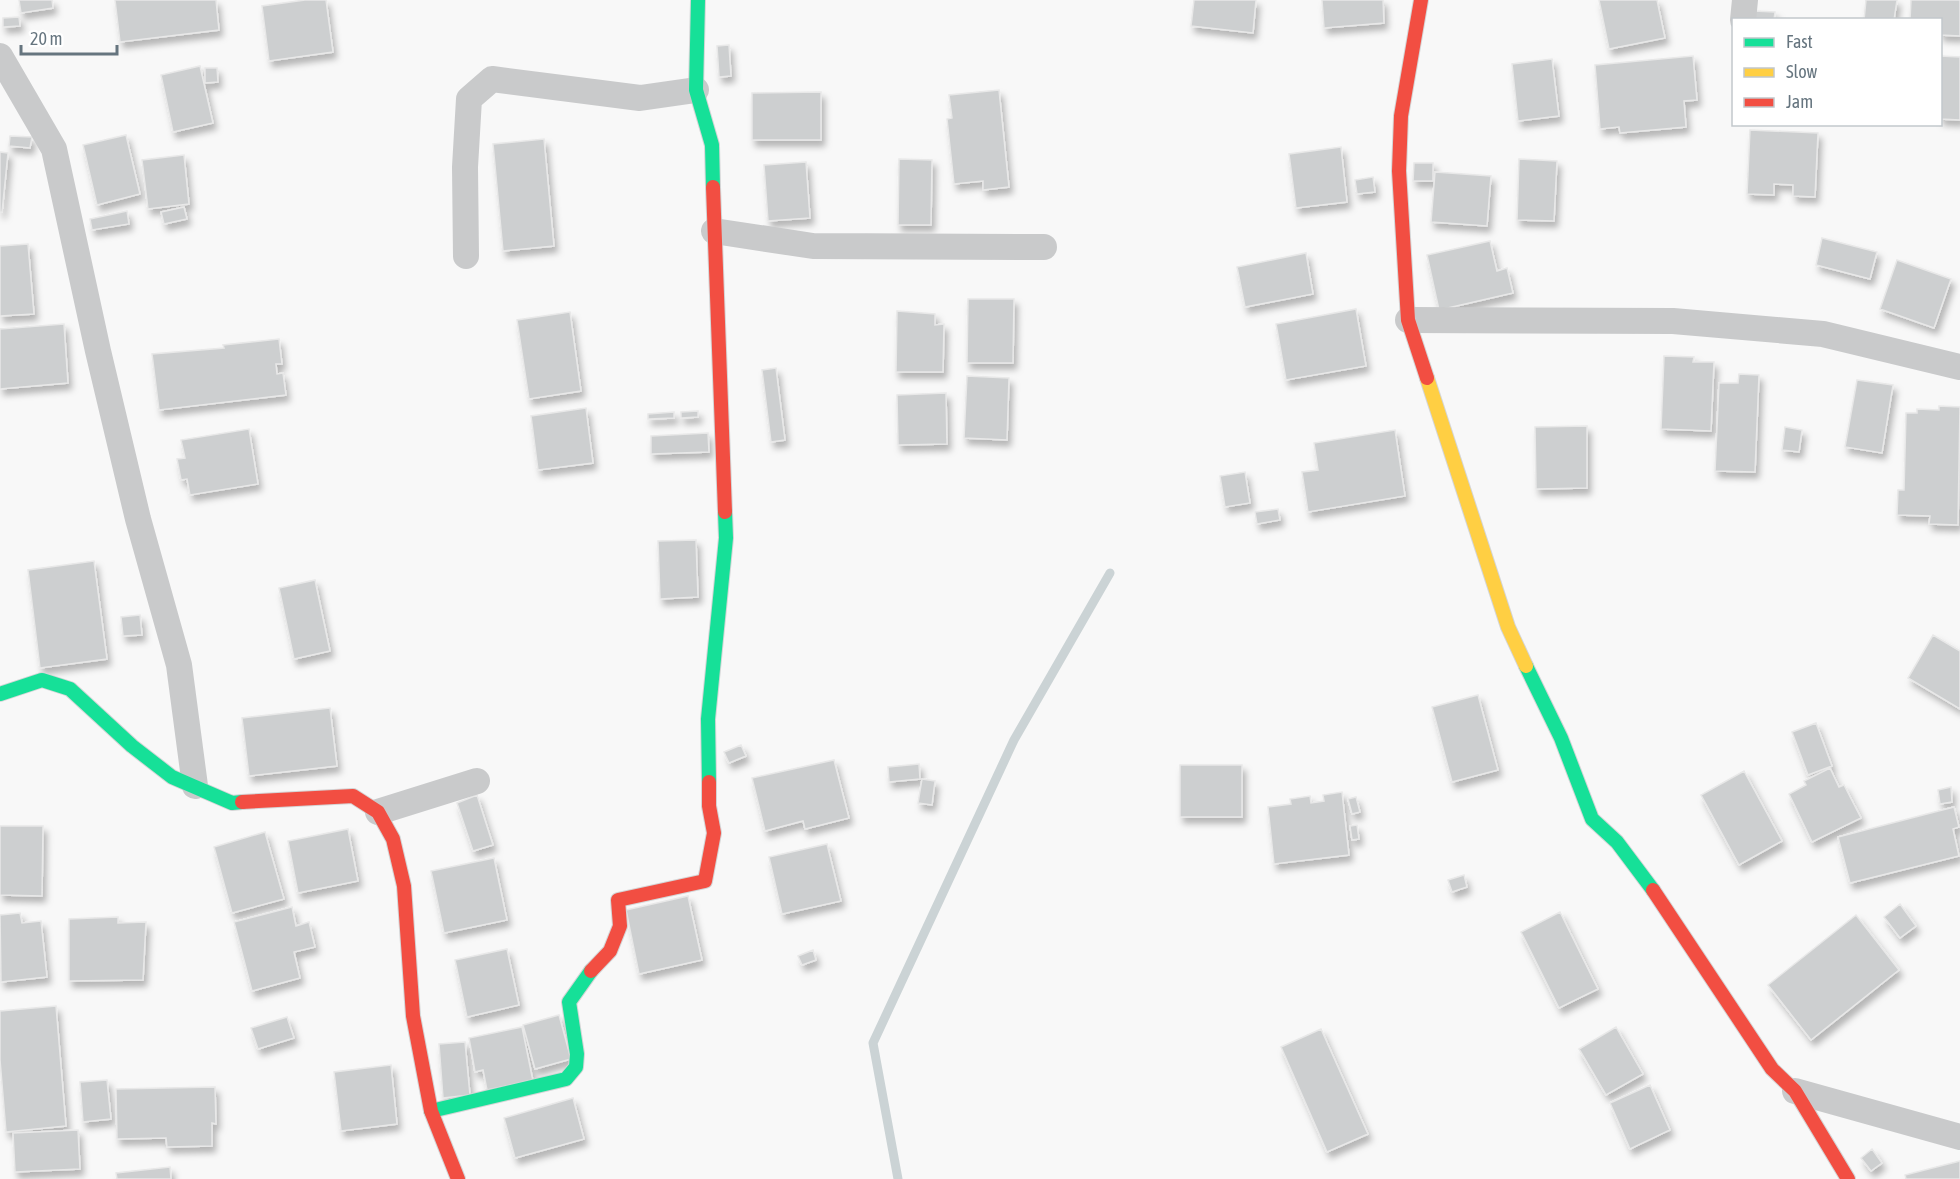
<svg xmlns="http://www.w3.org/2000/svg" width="1960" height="1179" viewBox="0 0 1960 1179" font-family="'Asap Condensed',sans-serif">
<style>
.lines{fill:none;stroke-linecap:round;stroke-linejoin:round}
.stream{stroke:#cbd3d5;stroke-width:9}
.building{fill:#cdcfd0;stroke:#e8e8e8;stroke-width:1.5;filter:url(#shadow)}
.fast-casing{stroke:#d4d5d6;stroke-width:16}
.slow-casing{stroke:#d4d5d6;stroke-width:16}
.jam-casing{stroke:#d4d5d6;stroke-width:16}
.street{stroke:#c9cacb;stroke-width:26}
.fast{stroke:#16e098;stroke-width:14}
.slow{stroke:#ffcf43;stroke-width:14}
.jam{stroke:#f24e42;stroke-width:14}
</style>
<defs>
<filter id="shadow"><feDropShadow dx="3.5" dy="6" stdDeviation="3" flood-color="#0004"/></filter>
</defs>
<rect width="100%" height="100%" fill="#f8f8f8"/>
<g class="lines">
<!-- stream -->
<path class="stream" d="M898,1179L873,1043L1014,740L1110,573"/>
</g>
<!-- building -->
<path class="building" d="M19,0H52L53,8L21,13Z
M115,0H216L219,30L120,42Z
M305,0H326L333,52L269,61L262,6Z
M1194,0H1256L1253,33L1191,26Z
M1322,0H1383L1384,23L1324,28Z
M1599,0H1657L1665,38L1609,49Z
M1866,0H1897L1894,20H1864Z
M1911,0H1960V36L1940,35V20H1910Z
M1754,11L1775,12L1774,20H1753Z
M19,17L20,26L3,27V18Z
M729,45L731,76L719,77L717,46Z
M1693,56L1697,100L1684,101L1686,127L1620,133L1619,127L1600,129L1595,65Z
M1940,56L1960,57V120L1940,119Z
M1552,59L1559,116L1518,121L1512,64Z
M200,66L213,123L173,132L161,75Z
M205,68H217L218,82L205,83Z
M999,90L1009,187L983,190V181L954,184L947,119L952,118L949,95Z
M821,92V140H752V93Z
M1750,130L1818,133L1815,197L1793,196V185L1774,184V195L1747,194Z
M126,135L140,194L97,205L83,145Z
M10,136L32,137L30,148L9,146Z
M544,139L554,246L503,251L493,144Z
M1341,147L1347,202L1296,208L1289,154Z
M0,152L8,153L2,212H0Z
M184,155L189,204L148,209L142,160Z
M899,159L932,160L931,225H898Z
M1519,159L1557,161L1554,221L1517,220Z
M806,162L810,218L768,221L764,165Z
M1414,163H1433V181H1413Z
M1435,172L1491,176L1487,226L1431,222Z
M1373,177L1375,192L1357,194L1355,180Z
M184,207L187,219L164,224L161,212Z
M127,211L129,224L92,230L90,219Z
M1822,238L1877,252L1870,279L1816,265Z
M1490,241L1497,271L1507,268L1513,293L1439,310L1427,255Z
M28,244L34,314L0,316V246Z
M1306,253L1313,294L1245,307L1237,267Z
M1897,260L1951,279L1934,328L1880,309Z
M968,299H1014L1013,363H967Z
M1356,309L1366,366L1286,380L1276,324Z
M897,311L935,314V325L944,324L943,372H896Z
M570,312L581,391L529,399L517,320Z
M64,324L68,383L0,389V329Z
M279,339L282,364H276L277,374L283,373L286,395L159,410L152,354L224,348L223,345Z
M1664,356L1694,357L1693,362H1714L1711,431L1661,429Z
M776,368L785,440L771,442L762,370Z
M1739,374L1759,375L1755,472L1715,471L1719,383H1738Z
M967,376L1009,378L1007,440L964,438Z
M1857,380L1893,385L1882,453L1845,447Z
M946,393L947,444L898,445L897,395Z
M1939,406L1960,407L1958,525L1929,524L1930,516L1897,515L1898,490H1904L1906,413H1917V409L1939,410Z
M586,408L593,463L538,470L531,416Z
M698,411V417L681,418V412Z
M674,412V418L648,419V414Z
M1587,426V488L1536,489L1535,427Z
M1785,427L1802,430L1799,452L1782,450Z
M249,429L258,484L190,495L187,479L181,480L177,459L185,458L181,440Z
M1395,430L1405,496L1308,512L1302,472L1318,470L1314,443Z
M708,433L709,452L651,454V436Z
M1245,472L1250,503L1225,507L1220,476Z
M1278,509L1280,520L1257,524L1255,512Z
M696,540L698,597L660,599L658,541Z
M94,561L107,659L40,668L28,570Z
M315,580L330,651L294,659L279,588Z
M140,615L142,635L123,636L121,617Z
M1933,635L1960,651V709L1908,678Z
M1478,695L1498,770L1452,782L1432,707Z
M330,708L337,766L249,776L242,718Z
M1816,723L1832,766L1808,775L1792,732Z
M741,745L746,756L729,763L724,752Z
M834,760L849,818L805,829L803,821L765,831L752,778Z
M919,764L920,779L889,782L888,767Z
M1180,765H1242V817H1180Z
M1830,768L1839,787L1844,785L1861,818L1812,842L1789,794L1806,785L1804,781Z
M1744,771L1782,841L1739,865L1701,795Z
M922,779L935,781L932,805L918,803Z
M1951,787L1952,802L1940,804L1938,790Z
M1342,792L1349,855L1274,864L1268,807L1291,804L1290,799L1310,796L1311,803L1324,801L1323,795Z
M477,795L493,845L473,851L457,803Z
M1356,797L1360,812L1352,814L1348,799Z
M1954,807L1959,827L1953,829L1959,856L1850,883L1838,837Z
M1357,825L1359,839L1352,840L1350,826Z
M0,826H43L42,896L0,895Z
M348,829L358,881L298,893L288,841Z
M265,832L284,899L232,913L214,847Z
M827,844L841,901L782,914L769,857Z
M494,858L507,920L444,933L431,871Z
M1464,875L1467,887L1452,892L1448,880Z
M688,896L702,960L639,974L626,910Z
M1900,904L1916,926L1900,938L1884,917Z
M292,907L296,926L309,922L315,947L294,952L300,978L252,991L234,922Z
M1560,912L1598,989L1559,1008L1521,932Z
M20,913L22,923L41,921L47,977L1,982L0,915Z
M1856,915L1899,970L1811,1040L1768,985Z
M118,917V923L146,922L143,980L69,981V919Z
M507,949L519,1005L467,1017L455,960Z
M813,950L816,960L802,965L798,956Z
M56,1006L66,1126L6,1132L0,1060V1011Z
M559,1015L571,1059L535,1069L523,1025Z
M287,1017L294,1038L258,1049L251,1028Z
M522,1027L533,1081L487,1090L483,1070L475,1072L469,1038Z
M1616,1027L1643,1074L1606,1095L1579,1049Z
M1321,1029L1368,1134L1327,1152L1281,1047Z
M465,1042L470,1095L443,1098L439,1044Z
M391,1065L397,1124L341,1131L334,1072Z
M107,1080L111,1119L83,1122L80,1082Z
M1650,1085L1670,1130L1630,1149L1610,1103Z
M215,1087L216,1124L212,1123V1146L167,1147L166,1138L117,1139L116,1089Z
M573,1098L584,1139L515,1158L504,1118Z
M78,1130L80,1169L15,1172L13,1133Z
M1872,1149L1882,1163L1871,1171L1861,1158Z
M1960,1161V1179H1906L1905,1175Z
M170,1167L171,1179H117L116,1173Z"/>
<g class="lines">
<defs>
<path id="fast" d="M698,0L696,90L712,145L713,187
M1526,666L1561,738L1592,819L1617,842L1653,890
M0,694L42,680L70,689L132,746L172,777L232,803L242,802
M709,782L708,719L726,538L725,512
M431,1111L566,1079L576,1067L577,1054L569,1002L591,971"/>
<path id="slow" d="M1427,378L1508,627L1526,666"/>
<path id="jam" d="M1421,0L1401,116L1399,171L1408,320L1427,378
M713,187L725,512
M242,802L353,796L378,812L393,839L404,886L413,1016L431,1111L458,1179
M1653,890L1772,1069L1795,1091L1848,1179
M591,971L610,951L620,926L618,900L705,881L714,833L709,806V782"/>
</defs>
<!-- fast casing -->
<use href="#fast" class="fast-casing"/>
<!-- slow casing -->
<use href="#slow" class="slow-casing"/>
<!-- jam casing -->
<use href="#jam" class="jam-casing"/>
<!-- street -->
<path class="street" d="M1743,20L1745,0
M0,56L54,149L98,351L138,519L179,665L195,786
M714,231L813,246L1044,247
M466,256L465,167L469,99L492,79L640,98L696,90
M1408,320L1673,321L1823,334L1960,367
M378,812L477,781
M1795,1091L1960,1137"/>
<!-- fast -->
<use href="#fast" class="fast"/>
<!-- slow -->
<use href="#slow" class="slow"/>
<!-- jam -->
<use href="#jam" class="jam"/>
</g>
<!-- legend -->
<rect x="1732" y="18" width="210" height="108" fill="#ffffff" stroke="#c2c8cc" stroke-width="1.5"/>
<rect x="1744" y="38" width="30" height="9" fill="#16e098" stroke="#c2c8cc" stroke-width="1.5"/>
<text x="1786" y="48" font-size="18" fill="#66757f">Fast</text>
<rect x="1744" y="68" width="30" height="9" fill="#ffcf43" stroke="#c2c8cc" stroke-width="1.5"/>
<text x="1786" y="78" font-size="18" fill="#66757f">Slow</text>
<rect x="1744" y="98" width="30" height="9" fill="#f24e42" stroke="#c2c8cc" stroke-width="1.5"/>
<text x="1786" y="108" font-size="18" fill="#66757f">Jam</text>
<!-- scale -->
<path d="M21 45v9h96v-9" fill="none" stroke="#66757f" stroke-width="3"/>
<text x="30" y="45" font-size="18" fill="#66757f" stroke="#ffffff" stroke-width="4.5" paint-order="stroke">20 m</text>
</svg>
